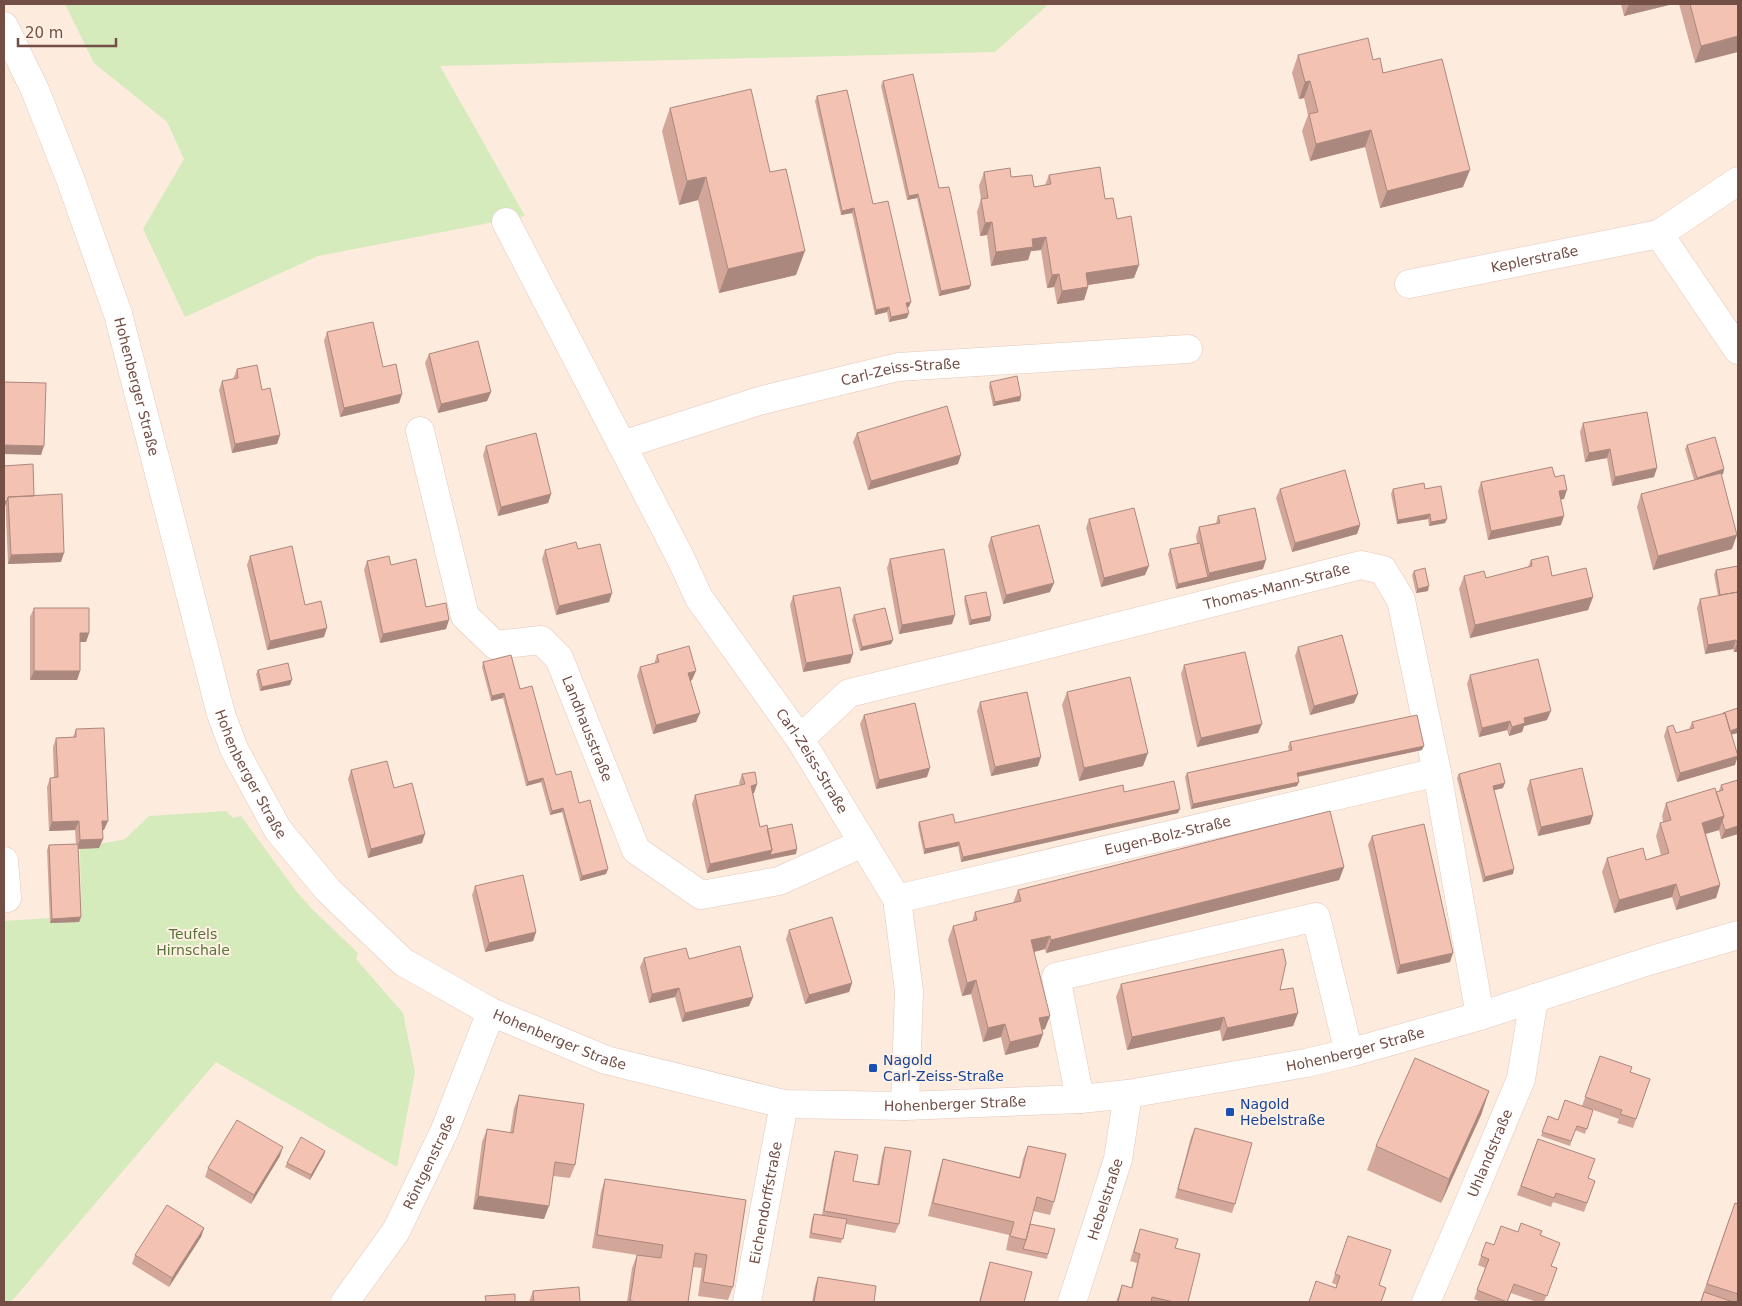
<svg xmlns="http://www.w3.org/2000/svg" width="1742" height="1306" viewBox="0 0 1742 1306" font-family="'DejaVu Sans',sans-serif">
<style>
.green{fill:#d6ebbc}
.lines{fill:none;stroke-linecap:round;stroke-linejoin:round}
.minor-casing{stroke:#e3c8bc;stroke-width:29}
.minor{stroke:#fff;stroke-width:28}
.wall{fill:#d2a79a}
.shaded-wall{fill:#ab887d}
.building{fill:#f4c2b3;stroke:#ab887d}
.transit-dot{fill:#1a4fb4;stroke:#fff0e4;stroke-width:2}
.labels{text-anchor:middle;stroke-width:4;stroke-linejoin:round;paint-order:stroke}
.street-label{font-size:14px;fill:#734e45;stroke:#fff0e4}
.park-label{font-size:14px;fill:#55743a;stroke:#fff0e4}
.transit-label{font-size:14px;fill:#164399;stroke:#fff0e4;text-anchor:start}
</style>
<rect width="100%" height="100%" fill="#fdebdd"/>
<!-- green -->
<path class="green" d="M65,4H1049L995,52L440,66L525,216L318,256L185,317L143,229L184,159L167,122L94,63Z
M226,811L233,818L241,816L296,891L311,908L358,953L356,959L403,1013L415,1072L397,1167L216,1062L11,1302H4V921L81,916L80,848L125,839L149,816Z"/>
<g class="lines">
<defs>
<g id="minor">
<path id="s1" d="M4,26L35,90L71,181L118,314L221,714L234,749L278,830L328,890L403,962L491,1012L606,1060L784,1104L905,1106L1080,1099L1128,1094L1306,1063L1349,1053L1480,1016L1652,960L1738,935"/>
<path id="s2" d="M506,222L622,445L681,559L699,598L800,739L897,899L909,991L905,1106"/>
<path d="M1659,234L1738,350"/>
<path id="s3" d="M1409,284L1659,234L1738,181"/>
<path id="s4" d="M420,431L465,616L495,645L541,640L559,658L636,850L701,895L779,881L863,843"/>
<path id="s5" d="M622,445L759,401L898,367L1188,349"/>
<path id="s6" d="M800,739L849,693L1006,655L1361,565L1383,570L1401,600L1437,772L1480,1016"/>
<path d="M4,861L7,898"/>
<path id="s7" d="M897,899L1437,772"/>
<path d="M1080,1099L1056,977L1316,917L1349,1053"/>
<path id="s8" d="M345,1302L396,1231L444,1132L491,1012"/>
<path id="s9" d="M747,1302L784,1104"/>
<path id="s10" d="M1072,1302L1118,1159L1128,1094"/>
<path id="s11" d="M1426,1302L1465,1212L1521,1079L1534,998"/>
</g>
</defs>
<!-- minor casing -->
<use href="#minor" class="minor-casing"/>
<!-- minor -->
<use href="#minor" class="minor"/>
</g>
<!-- wall -->
<path class="wall" d="M1621,4H1673L1624,16Z
M1679,4H1738L1695,63Z
M1298,55L1373,60L1383,73L1463,187L1380,208L1365,147L1310,161L1302,131L1308,115L1304,98L1299,99L1292,73Z
M883,81L939,188L971,285L969,289L939,296L917,198L907,200L881,86Z
M817,96L909,307H907V318L889,322L887,312L875,315L852,213L841,215L815,101Z
M670,108L770,172L796,275L719,293L698,200L679,205L662,131Z
M984,172L1011,177L1034,187L1045,185L1049,175L1105,199L1117,219L1134,278L1088,285V287L1084,300L1057,304L1054,287L1047,288L1041,250L1031,251L1028,260L991,266L987,235L980,236L977,212L981,199L979,186Z
M327,332L383,367L402,394L399,403L340,417L324,341Z
M429,354L491,392L487,401L438,413L425,363Z
M237,369L262,390L280,435L277,444L232,453L219,390L222,381L233,379Z
M990,382L1021,396L1020,401L993,406L989,387Z
M1583,423L1654,477L1612,486L1607,458L1585,462L1580,432Z
M857,433L958,464L868,490L853,442Z
M1687,445L1724,469L1723,474H1721L1732,549L1653,570L1637,507L1641,494L1694,480L1685,449Z
M486,446L551,494L548,503L498,516L483,455Z
M4,466L34,496L61,562L8,564Z
M1555,477L1564,499H1561V525L1488,540L1478,491L1481,482Z
M1280,489L1360,525L1357,534L1292,552L1276,498Z
M1393,489H1425L1445,523L1429,526L1428,519L1397,524L1391,494Z
M1218,516L1263,569L1176,589L1168,554L1170,549L1197,543L1196,536L1199,527L1216,523Z
M1089,519L1145,575L1101,587L1086,528Z
M991,537L1050,592L1003,604L988,546Z
M578,549L612,593L609,602L556,615L542,559L545,550Z
M250,556L305,605L324,637L267,650L247,565Z
M890,559L952,624L899,634L887,568Z
M1531,560L1552,576L1593,597L1588,610L1470,638L1459,589L1464,576L1486,578L1528,567Z
M367,561L391,565L446,629L380,643L364,570Z
M1738,566V652H1734L1733,649L1705,654L1697,608L1700,599L1718,596L1714,574L1716,570Z
M1414,571L1428,591L1416,593L1412,575Z
M793,596L850,663L803,672L790,605Z
M965,596L991,616L990,621L969,625L964,600Z
M34,608L89,633L86,642H80V671L77,680H30V617Z
M854,615L893,640L891,644L860,651L852,620Z
M1298,647L1354,703L1310,715L1295,656Z
M657,655L692,680L690,681L700,713L696,722L653,734L637,676L640,667L654,664Z
M483,662L520,689L556,775L579,803L606,874L580,881L562,812L550,815L541,782L526,786L503,698L491,701L482,667Z
M1184,665L1258,733L1197,747L1181,674Z
M258,670L290,685L260,691L256,674Z
M1470,675L1547,720L1524,726L1522,732L1509,736L1507,730L1479,737L1467,684Z
M1067,692L1143,766L1079,781L1062,705Z
M980,702L1038,766L991,776L977,711Z
M1723,713L1732,734L1735,765L1677,782L1664,736L1667,727L1676,733L1689,729L1692,722L1722,714Z
M864,715L927,777L876,789L860,724Z
M76,729L104,830H102L103,839L99,848L78,849L81,917L79,922L50,923L47,850L49,845L76,844L75,830L49,831L47,787L50,778H54L53,747L56,738L73,737Z
M1290,742L1422,750L1298,777L1297,786L1191,809L1185,777L1187,773L1289,751L1288,747Z
M351,770L422,843L368,858L348,779Z
M742,774L757,784L754,793H753L760,827L767,829L796,854L707,873L692,804L695,795L740,786L739,783Z
M1459,774L1503,788L1494,790L1513,874L1483,882L1457,778Z
M1530,780L1593,815L1590,824L1538,836L1527,789Z
M1738,780V834L1721,839L1719,830L1706,834L1720,885L1716,898L1676,910L1672,897L1614,913L1602,872L1607,858L1646,860L1661,855L1656,836L1660,823L1663,822L1662,816L1666,803L1719,791L1721,785Z
M1124,792L1178,813L961,862L958,846L924,854L918,826L919,822L955,823Z
M1372,836L1450,962L1397,974L1368,845Z
M1344,867L1339,880L1046,953L1045,949L1034,952L1045,1029L1042,1030L1043,1034L1038,1047L1005,1055L1001,1037L983,1042L971,994L962,996L948,940L953,926L972,922L975,912L1013,903L1018,890Z
M475,886L536,932L533,941L485,952L472,895Z
M789,930L852,983L849,992L805,1004L786,939Z
M644,958L689,959L753,997L749,1006L682,1022L675,997L649,1003L640,967Z
M1121,984L1280,990L1298,1013L1293,1026L1222,1041L1220,1030L1127,1050L1116,997Z
M1600,1056L1630,1072L1650,1079L1633,1128L1617,1123L1619,1119L1582,1106Z
M1489,1091L1481,1115L1441,1203L1367,1170L1376,1146Z
M519,1095L575,1165L570,1178L553,1176L544,1219L473,1209L482,1142L487,1129L510,1133L514,1108Z
M1593,1110L1585,1134L1575,1130L1570,1146L1541,1136L1548,1116L1558,1120Z
M1195,1128L1235,1204L1232,1213L1175,1198L1191,1137Z
M1538,1139L1588,1178L1595,1181L1584,1212L1553,1202L1551,1207L1517,1195Z
M1028,1146L1054,1202L1050,1215L1033,1211L1030,1224L1048,1254L1047,1259L1006,1250L1009,1235L928,1216L939,1172L943,1159L1019,1177L1023,1159Z
M885,1147L899,1224L895,1233L846,1224L841,1243L809,1238L812,1219L814,1214L822,1215L832,1160L835,1151L853,1181L877,1185L882,1156Z
M325,1151L324,1155L310,1180L285,1167L287,1163Z
M280,1156L251,1204L205,1177L208,1168Z
M605,1179L746,1200L733,1287L728,1300L698,1296L702,1268L693,1267L688,1302H627L632,1268L637,1255L592,1248L601,1192Z
M1738,1204V1302H1700L1730,1216Z
M204,1228L201,1237L169,1287L132,1264L135,1255Z
M1140,1229L1175,1248L1188,1302H1116L1122,1285L1131,1288L1137,1263L1130,1261Z
M1517,1232L1540,1235L1551,1266L1557,1268L1544,1302H1537L1511,1293L1507,1302H1481L1474,1299L1485,1268L1478,1265L1481,1256L1494,1245Z
M1348,1236L1379,1285L1336,1288L1337,1285L1332,1283Z
M990,1262L1024,1302H979L987,1271Z
M818,1277L874,1302H812L815,1286Z
M533,1291L580,1302H529Z"/>
<!-- shaded-wall -->
<path class="shaded-wall" d="M1629,4H1673L1624,16Z
M1738,36V52L1695,63L1701,46Z
M1310,81L1304,98L1299,99L1305,82Z
M1371,130L1365,147L1310,161L1316,144Z
M1470,170L1463,187L1380,208L1387,191Z
M706,177L698,200L679,205L687,181Z
M918,194L917,198L907,200L909,196Z
M854,208L852,213L841,215L842,211Z
M992,222L987,235L980,236L985,223Z
M1046,237L1041,250L1031,251L1028,260L991,266L996,252L1032,239Z
M805,251L796,275L719,293L728,269Z
M1139,265L1134,278L1081,286L1086,273Z
M1059,274L1054,287L1047,288L1052,275Z
M971,285L969,289L939,296L941,291Z
M1088,287L1084,300L1057,304L1062,291Z
M911,302L909,307L905,308L906,303Z
M889,307L887,312L875,315L876,310Z
M909,313L907,318L889,322L891,317Z
M491,392L487,401L438,413L441,404Z
M402,394L399,403L340,417L344,408Z
M1021,396L1020,401L993,406L995,402Z
M280,435L277,444L232,453L235,444Z
M4,445L44,446L41,455L4,454Z
M1610,449L1607,458L1585,462L1589,453Z
M961,455L958,464L868,490L871,481Z
M1657,468L1654,477L1612,486L1615,477Z
M1724,469L1723,474L1695,483L1697,478Z
M1567,490L1564,499L1556,500L1559,491Z
M551,494L548,503L498,516L501,507Z
M4,501H7L5,506H4Z
M1430,514L1428,519L1397,524L1398,520Z
M1564,516L1561,525L1488,540L1491,531Z
M1447,519L1445,523L1429,526L1431,522Z
M1360,525L1357,534L1292,552L1295,543Z
M1737,535L1732,549L1653,570L1658,556Z
M64,553L61,562L8,564L11,555Z
M1266,560L1263,569L1176,589L1178,584L1208,577L1209,573Z
M1149,566L1145,575L1101,587L1104,578Z
M1054,583L1050,592L1003,604L1006,595Z
M1429,586L1428,591L1416,593L1418,589Z
M612,593L609,602L556,615L559,606Z
M1593,597L1588,610L1470,638L1475,625Z
M955,615L952,624L899,634L902,625Z
M991,616L990,621L969,625L971,620Z
M449,620L446,629L380,643L383,634Z
M327,628L324,637L267,650L270,641Z
M80,633H89L86,642H77Z
M893,640L891,644L860,651L862,647Z
M1736,640L1733,649L1705,654L1708,645Z
M1737,643H1738V652H1734Z
M853,654L850,663L803,672L806,663Z
M34,671H80L77,680H30Z
M696,671L692,680L685,682L688,673Z
M292,680L290,685L260,691L262,687Z
M504,693L503,698L491,701L492,696Z
M1358,694L1354,703L1310,715L1314,706Z
M1551,711L1547,720L1524,726L1522,732L1509,736L1512,727L1524,718Z
M700,713L696,722L653,734L656,725Z
M1510,721L1507,730L1479,737L1482,728Z
M1262,724L1258,733L1197,747L1201,738Z
M1738,728V733L1726,736L1728,731Z
M1424,746L1422,750L1295,777L1297,773Z
M1148,753L1143,766L1079,781L1084,768Z
M1738,756L1735,765L1677,782L1680,773Z
M1041,757L1038,766L991,776L995,767Z
M930,768L927,777L876,789L879,780Z
M543,778L541,782L526,786L528,782Z
M1299,782L1297,786L1191,809L1193,804Z
M1505,783L1503,788L1491,791L1493,786Z
M757,784L754,793L748,795L751,786Z
M563,808L562,812L550,815L552,811Z
M1180,809L1178,813L961,862L963,857Z
M1593,815L1590,824L1538,836L1541,827Z
M1724,816L1719,830L1698,836L1702,823Z
M79,821L75,830L49,831L52,822Z
M102,821H108L104,830H99Z
M1738,826V834L1721,839L1725,830Z
M425,834L422,843L368,858L371,849Z
M103,839L99,848L76,849L80,840Z
M959,842L958,846L924,854L925,849Z
M797,849L796,854L769,859L770,855Z
M772,850L769,859L707,873L710,864Z
M1344,867L1339,880L1046,953L1051,940Z
M608,869L606,874L580,881L582,876Z
M1514,869L1513,874L1483,882L1485,877Z
M1676,884L1672,897L1614,913L1619,900Z
M1720,885L1716,898L1676,910L1680,897Z
M81,917L79,922L50,923L52,919Z
M536,932L533,941L485,952L489,943Z
M1050,936L1045,949L1026,954L1031,940Z
M1453,953L1450,962L1397,974L1400,965Z
M976,980L971,994L962,996L967,983Z
M852,983L849,992L805,1004L809,995Z
M679,988L675,997L649,1003L652,994Z
M753,997L749,1006L682,1022L685,1013Z
M1298,1013L1293,1026L1222,1041L1227,1028Z
M1050,1016L1045,1029L1034,1032L1039,1018Z
M1224,1017L1220,1030L1127,1050L1132,1037Z
M1005,1024L1001,1037L983,1042L988,1028Z
M1043,1034L1038,1047L1005,1055L1010,1042Z
M1489,1091L1481,1115L1441,1203L1449,1179Z
M283,1147L280,1156L251,1204L254,1195Z
M325,1151L324,1155L310,1180L311,1175Z
M478,1196L549,1206L544,1219L473,1209Z
M204,1228L201,1237L169,1287L172,1278Z"/>
<!-- building -->
<path class="building" d="M1690,4H1738V36L1701,46Z
M1368,38L1373,60L1380,58L1383,73L1442,59L1470,170L1387,191L1371,130L1316,144L1309,114L1318,112L1310,81L1305,82L1298,55Z
M913,74L939,188L949,187L971,285L941,291L918,194L909,196L883,81Z
M751,89L770,172L786,169L805,251L728,269L706,177L687,181L670,108Z
M847,90L873,204L888,201L911,302L906,303L909,313L891,317L889,307L876,310L854,208L842,211L817,96Z
M1100,167L1105,199L1113,198L1117,219L1131,216L1139,265L1086,273L1088,287L1062,291L1059,274L1052,275L1046,237L1032,239L1033,247L996,252L992,222L985,223L981,199L988,198L984,172L1010,168L1011,177L1032,175L1034,187L1051,184L1049,175Z
M373,322L383,367L396,364L402,394L344,408L327,332Z
M478,341L491,392L441,404L429,354Z
M257,365L262,390L270,388L280,435L235,444L222,381L238,378L237,369Z
M1017,376L1021,396L995,402L990,382Z
M4,382L46,383L44,446L4,445Z
M947,406L961,455L871,481L857,433Z
M1647,412L1657,468L1615,477L1610,449L1589,453L1583,423Z
M536,433L551,494L501,507L486,446Z
M1715,437L1724,469L1697,478L1687,445Z
M33,464L34,496L8,497L7,501H4V466Z
M1552,467L1555,477L1564,475L1567,490L1559,491L1564,516L1491,531L1481,482Z
M1345,470L1360,525L1295,543L1280,489Z
M1721,473L1737,535L1658,556L1641,494Z
M1424,483L1425,489L1441,486L1447,519L1431,522L1430,514L1398,520L1393,489Z
M62,494L64,553L11,555L8,497Z
M1134,508L1149,566L1104,578L1089,519Z
M1255,508L1266,560L1209,573L1199,527L1220,523L1218,516Z
M1039,525L1054,583L1006,595L991,537Z
M576,542L578,549L600,544L612,593L559,606L545,550Z
M1200,543L1208,577L1178,584L1170,549Z
M292,546L305,605L321,601L327,628L270,641L250,556Z
M944,549L955,615L902,625L890,559Z
M389,556L391,565L416,559L426,607L446,603L449,620L383,634L367,561Z
M1548,556L1552,576L1586,568L1593,597L1475,625L1464,576L1484,571L1486,578L1532,566L1531,560Z
M1738,566V592L1720,595L1716,570Z
M1425,568L1429,586L1418,589L1414,571Z
M840,587L853,654L806,663L793,596Z
M986,592L991,616L971,620L965,596Z
M1738,592V643H1737L1736,640L1708,645L1700,599Z
M34,608H89V633H80V671H34Z
M885,608L893,640L862,647L854,615Z
M1342,635L1358,694L1314,706L1298,647Z
M689,646L696,671L688,673L700,713L656,725L640,667L659,662L657,655Z
M1245,652L1262,724L1201,738L1184,665Z
M511,655L520,689L532,686L556,775L571,771L579,803L590,800L608,869L582,876L563,808L552,811L543,778L528,782L504,693L492,696L483,662Z
M1538,659L1551,711L1524,718L1525,723L1512,727L1510,721L1482,728L1470,675Z
M288,663L292,680L262,687L258,670Z
M1130,677L1148,753L1084,768L1067,692Z
M1027,692L1041,757L995,767L980,702Z
M915,703L930,768L879,780L864,715Z
M1738,708V728L1730,731L1725,713L1723,714V713Z
M1725,713L1738,756L1680,773L1667,727L1673,725L1676,733L1694,728L1692,722Z
M1417,715L1424,746L1297,773L1299,782L1193,804L1187,773L1292,750L1290,742Z
M104,728L108,821H102L103,839L80,840L79,821L52,822L50,778L58,777L56,738L76,737V729Z
M387,761L394,788L412,783L425,834L371,849L351,770Z
M1500,763L1505,783L1493,786L1514,869L1485,877L1459,774Z
M1582,768L1593,815L1541,827L1530,780Z
M755,772L757,784L751,786L760,827L767,825L772,850L710,864L695,795L745,784L742,774Z
M1738,780V826L1725,830L1722,821L1724,816L1716,792L1723,790L1721,785Z
M1174,781L1180,809L963,857L959,842L925,849L919,822L953,814L955,823L1123,785L1124,792Z
M1715,788L1724,816L1702,823L1720,885L1680,897L1676,884L1619,900L1607,858L1643,848L1646,860L1669,853L1660,823L1671,820L1666,803Z
M1330,811L1344,867L1051,940L1050,936L1031,940L1050,1016L1039,1018L1043,1034L1010,1042L1005,1024L988,1028L976,980L967,983L953,926L977,920L975,912L1021,901L1018,890Z
M792,824L797,849L770,855L772,850L767,829Z
M1424,824L1453,953L1400,965L1372,836Z
M78,844L81,917L52,919L49,845Z
M523,875L536,932L489,943L475,886Z
M832,917L852,983L809,995L789,930Z
M740,946L753,997L685,1013L679,988L652,994L644,958L686,948L689,959Z
M1283,949L1286,963L1280,990L1293,988L1298,1013L1227,1028L1224,1017L1132,1037L1121,984Z
M1600,1056L1632,1067L1630,1072L1650,1079L1636,1119L1620,1114L1622,1110L1585,1097Z
M1415,1058L1489,1091L1449,1179L1376,1146Z
M519,1095L584,1104L575,1165L555,1162L549,1206L478,1196L487,1129L513,1133Z
M1565,1100L1593,1110L1587,1129L1577,1126L1571,1141L1542,1132L1548,1116L1558,1120Z
M237,1120L283,1147L254,1195L208,1168Z
M1195,1128L1252,1143L1235,1204L1178,1189Z
M301,1137L325,1151L311,1175L287,1163Z
M1538,1139L1595,1159L1588,1178L1595,1181L1587,1203L1556,1193L1554,1198L1521,1186Z
M1028,1146L1066,1154L1054,1202L1037,1197L1026,1240L1010,1236L1014,1222L933,1203L943,1159L1020,1178Z
M885,1147L911,1151L899,1224L824,1211L835,1151L858,1155L853,1181L879,1185Z
M605,1179L746,1200L733,1287L703,1282L707,1255L695,1253L688,1302H640L630,1301L637,1255L661,1258L663,1245L597,1235Z
M1735,1203L1738,1204V1294L1707,1284Z
M167,1205L204,1228L172,1278L135,1255Z
M814,1214L847,1219L843,1239L811,1233Z
M1521,1223L1542,1231L1540,1235L1560,1243L1551,1266L1557,1268L1547,1296L1514,1284L1507,1302L1477,1290L1489,1259L1481,1256L1486,1242L1494,1245L1501,1226L1518,1232Z
M1030,1224L1055,1229L1048,1254L1023,1249L1026,1240Z
M1140,1229L1178,1239L1175,1248L1200,1254L1188,1302H1174L1152,1297L1151,1302H1118L1122,1285L1132,1288L1140,1254L1134,1252Z
M1348,1236L1391,1250L1379,1285L1386,1288L1381,1302H1309L1316,1281L1336,1288L1340,1276L1335,1274Z
M990,1262L1032,1272L1024,1302H980Z
M818,1277L876,1286L874,1302H814Z
M579,1287L580,1302H528H534L533,1291Z
M1704,1292L1733,1302H1701Z
M515,1294V1302H486L485,1296Z"/>
<!-- markers -->
<g class="transit-dot">
<rect x="868" y="1063" width="10" height="10" rx="2.5"/>
<rect x="1225" y="1107" width="10" height="10" rx="2.5"/>
</g>
<g class="labels">
<!-- street labels -->
<g class="street-label">
<text dy="5" stroke="none"><textPath href="#s3" startOffset="128">Keplerstraße</textPath></text>
<text dy="5" stroke="none"><textPath href="#s5" startOffset="289">Carl-Zeiss-Straße</textPath></text>
<text dy="5" stroke="none"><textPath href="#s1" startOffset="385">Hohenberger Straße</textPath></text>
<text dy="5" stroke="none"><textPath href="#s6" startOffset="508">Thomas-Mann-Straße</textPath></text>
<text dy="5" stroke="none"><textPath href="#s4" startOffset="380">Landhausstraße</textPath></text>
<text dy="5" stroke="none"><textPath href="#s2" startOffset="621">Carl-Zeiss-Straße</textPath></text>
<text dy="5" stroke="none"><textPath href="#s1" startOffset="790">Hohenberger Straße</textPath></text>
<text dy="5" stroke="none"><textPath href="#s7" startOffset="278">Eugen-Bolz-Straße</textPath></text>
<text dy="5" stroke="none"><textPath href="#s1" startOffset="1210">Hohenberger Straße</textPath></text>
<text dy="5" stroke="none"><textPath href="#s1" startOffset="2020">Hohenberger Straße</textPath></text>
<text dy="5" stroke="none"><textPath href="#s1" startOffset="1615">Hohenberger Straße</textPath></text>
<text dy="5" stroke="none"><textPath href="#s11" startOffset="162">Uhlandstraße</textPath></text>
<text dy="5" stroke="none"><textPath href="#s8" startOffset="164">Röntgenstraße</textPath></text>
<text dy="5" stroke="none"><textPath href="#s10" startOffset="108">Hebelstraße</textPath></text>
<text dy="5" stroke="none"><textPath href="#s9" startOffset="101">Eichendorffstraße</textPath></text>
</g>
<!-- park labels -->
<g class="park-label">
<text x="193" y="939">Teufels<tspan x="193" dy="16">Hirnschale</tspan></text>
</g>
<!-- transit labels -->
<g class="transit-label">
<text x="883" y="1065">Nagold<tspan x="883" dy="16">Carl-Zeiss-Straße</tspan></text>
<text x="1240" y="1109">Nagold<tspan x="1240" dy="16">Hebelstraße</tspan></text>
</g>
</g>
<!-- border -->
<rect width="1742" height="1306" fill="none" stroke="#734e45" stroke-width="10"/>
<!-- scale -->
<path d="M18 38v8h98v-8" fill="none" stroke="#734e45" stroke-width="2.5"/>
<text x="25" y="38" font-size="15" fill="#734e45" stroke="#fff0e4" stroke-width="4" paint-order="stroke">20 m</text>
</svg>
